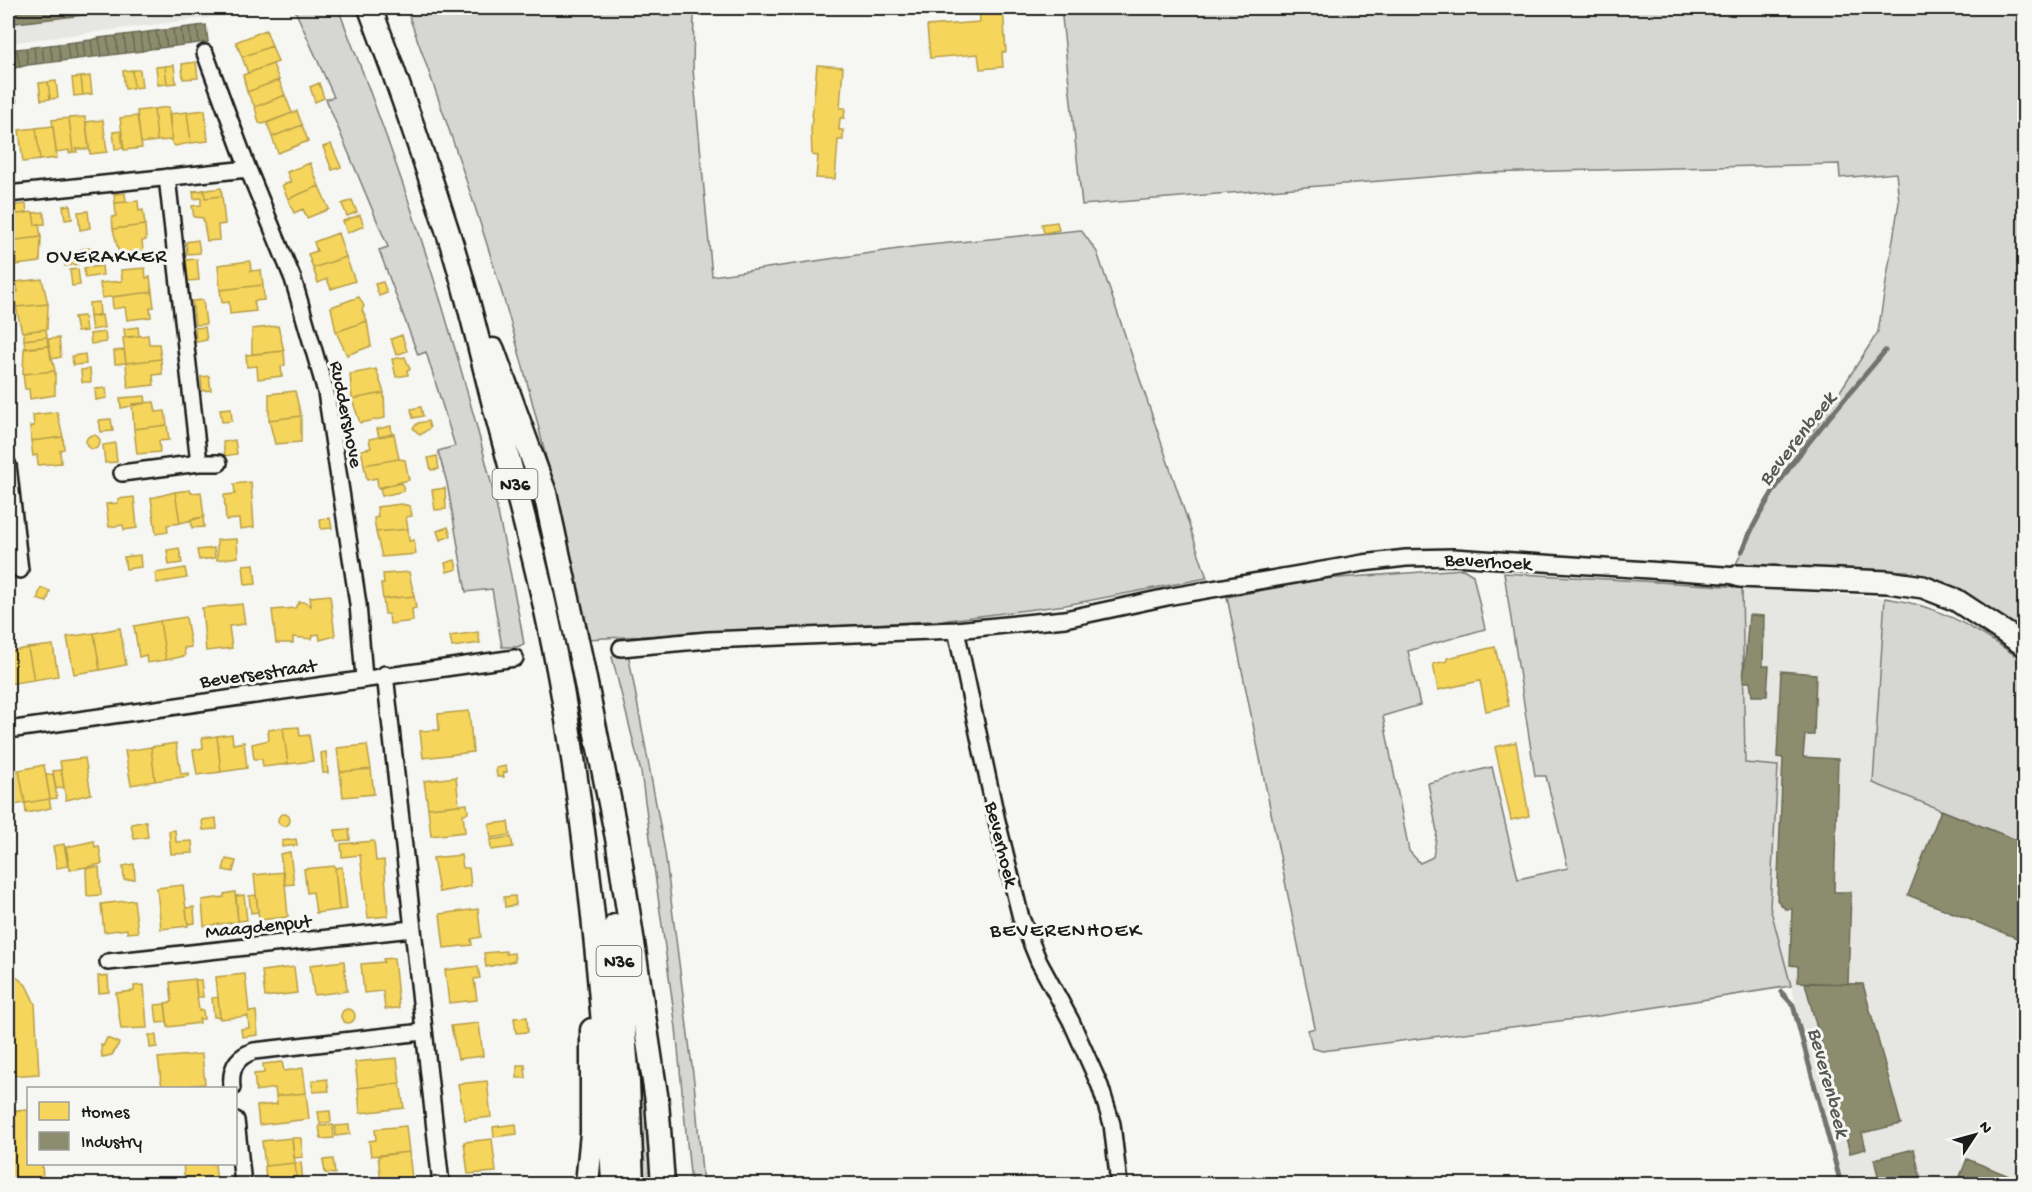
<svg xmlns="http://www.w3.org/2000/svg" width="2032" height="1192" viewBox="0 0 2032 1192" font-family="'Gochi Hand',sans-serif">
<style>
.built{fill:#e6e6e2}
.green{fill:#d6d6d2;stroke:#797977;stroke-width:1.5}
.homes{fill:#f6d55c;stroke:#b59e49;stroke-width:1.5}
.industry{fill:#8c8c6e;stroke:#6a6a55;stroke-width:1.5}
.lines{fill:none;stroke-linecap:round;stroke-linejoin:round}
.stream{stroke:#727271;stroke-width:5}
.street-casing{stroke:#1c1c1c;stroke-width:20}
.secondary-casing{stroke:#1c1c1c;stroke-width:26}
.primary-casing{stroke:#1c1c1c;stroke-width:27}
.street{stroke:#f6f6f2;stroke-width:15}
.secondary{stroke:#f6f6f2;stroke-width:21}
.primary{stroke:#f6f6f2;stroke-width:22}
.labels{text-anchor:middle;stroke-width:6;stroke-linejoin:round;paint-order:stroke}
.shield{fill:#f6f6f2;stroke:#5d5d5c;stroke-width:1.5}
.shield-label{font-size:18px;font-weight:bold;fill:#1c1c1c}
.street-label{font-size:20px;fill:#1c1c1c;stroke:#f6f6f2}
.neighbourhood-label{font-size:21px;letter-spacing:1.5px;fill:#1c1c1c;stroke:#f6f6f2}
.water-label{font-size:21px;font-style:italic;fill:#565654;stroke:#f6f6f2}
</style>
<rect width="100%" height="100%" fill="#f6f6f2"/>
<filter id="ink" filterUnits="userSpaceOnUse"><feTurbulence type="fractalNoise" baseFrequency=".0167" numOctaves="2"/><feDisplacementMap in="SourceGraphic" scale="12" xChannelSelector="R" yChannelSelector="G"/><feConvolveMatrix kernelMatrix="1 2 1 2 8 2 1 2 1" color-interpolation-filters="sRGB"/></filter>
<g filter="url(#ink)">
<!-- built -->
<path class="built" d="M8,8H287L8,43Z
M1742,587L1885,598L1873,783L2024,843V1184H1844L1770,907L1778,766L1745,764Z"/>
<!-- green -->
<path class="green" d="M294,8H338C398,160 449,315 489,474C501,522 510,572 520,621L524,644L517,647H502L492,589L466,592L447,483L438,451L455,446L426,352L418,355L379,250L388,247L326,99L334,97Z
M406,8H694L693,70L712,276L919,246L1081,230L1097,252L1207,578L1066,605L948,620L587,639C563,531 540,423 509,317C479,213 443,110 406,8Z
M1061,8H2024V634L1964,592L1907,571L1736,564L1776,482L1837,396L1878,332L1899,202L1896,173L1840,178L1839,164L1479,173L1082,205Z
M1463,569L1473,575L1485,629L1408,651L1420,705L1383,716L1409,851L1420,863L1433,857L1437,832L1428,783L1492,767L1518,879L1568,868L1546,776H1535L1504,573L1742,587L1745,763L1778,766L1770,907L1791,986L1599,1016L1322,1051L1312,1048L1308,1030L1315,1028L1227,597L1324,579Z
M1885,598C1944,606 1976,630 2024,661V843L1873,783Z
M616,653H628L665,852L694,1082L703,1184H691L676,1028L641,772L612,657Z
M637,1023L655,1184H645Z"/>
<!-- homes -->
<path class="homes" d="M979,8H1003L1006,52H1002L1003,67L980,69L978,54L930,58L927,26L980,22Z
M266,30L272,46L242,57L236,42Z
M272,46L278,62L248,73L242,57Z
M196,62L198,78L183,79L182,64Z
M273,64L279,80L247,92L243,75Z
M174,65L176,83L167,84L165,66Z
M817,65L843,67L840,108H845L844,118H840L839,130H843V140H838L835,179L816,178L818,156L812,155L811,129Z
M165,66L167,84L158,85L156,67Z
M132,70L134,88L125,89L123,71Z
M132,70H140L142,87L134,88Z
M90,76L92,94L83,95L81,77Z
M81,77L83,95L74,96L72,78Z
M279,80L285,95L255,107L247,92Z
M56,81L58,98L50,99L48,82Z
M48,82L50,99L41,100L39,83Z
M319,83L324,98L315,102L310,87Z
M14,86L17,104L8,105V87Z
M285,95L292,113L263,124L259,123L255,107Z
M169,107L172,140L157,141L154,109Z
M154,109L157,141L141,143L137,111Z
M205,110L208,141L191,143L187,112Z
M297,111L302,125L272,137L267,123Z
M187,112L191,143L175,146L172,143L169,114Z
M137,116L142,148L124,150L120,118Z
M85,117L89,149H76L77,152H73L69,118Z
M69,118L73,152L69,153V150L56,152L52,120Z
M103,120L107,152L90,154L86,122Z
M302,125L308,141L278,153L272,137Z
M53,126L57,158L40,160L36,128Z
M36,128L40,160L23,162L19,130Z
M121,131L123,148L115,149L113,132Z
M331,144L341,167L332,170L323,147Z
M310,163L319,186L288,199L282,185L291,182L287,172Z
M319,186L329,209L307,218L303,209L294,213L288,199Z
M221,188L222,196L205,198L204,190L192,192Z
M204,190L205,198L222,196L225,224L218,225L219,240L207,241L203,218L194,217L192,206L201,205V198L194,199L193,191Z
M125,193L126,202L115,203L114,194Z
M352,200L357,212L347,216L342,204Z
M138,201L139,211L143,210L145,225L113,229L112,217L116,216L115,203Z
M26,204L27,213L10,215L9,206Z
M70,205L72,219L65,220L63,206Z
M88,211L90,228L80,230L78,212Z
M33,212L35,225L39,224L41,237L9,241L10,215Z
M44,212L45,224L35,225L33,213Z
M360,215L364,226L347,233L343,221Z
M1057,222L1059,230L1044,233L1042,224Z
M145,225L146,240L142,241L143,251L119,253L113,229Z
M338,233L346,257L313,268L308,254L317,251L314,242Z
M41,237L40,262L16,265L15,255H10L9,241Z
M198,240L200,253L187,254L186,242Z
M91,248L93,260L83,261L81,249Z
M77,253L79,264L65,266L63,255Z
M346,257L355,281L331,289L327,279L318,283L313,268Z
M197,259L199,280L188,281L186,260Z
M250,261L251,271L261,270L263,285L220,290L218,265Z
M102,266L103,275L85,278L84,268Z
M145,268L146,278L150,277L152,292L102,298L100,283L122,281L121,270Z
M78,269L80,285L72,286L70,270Z
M42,279L48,304L16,307L14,292H18L16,282Z
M383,282L387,293L379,296L375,284Z
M263,285L264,300L254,301L256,311L230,314L229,302L222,303L220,290Z
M152,292L154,307L150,308L151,317L127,320L125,307L113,309L112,297Z
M359,297L364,306L362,310L367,321L336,332L331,307Z
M203,300L206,324L195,325L192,301Z
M99,302L100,314L90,317L89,303Z
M48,304L47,329L22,332L16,307Z
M102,315L104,328L92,330L90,317Z
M84,316L86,331L77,332L74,317Z
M367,321L371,346L347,355L336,332Z
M278,326L284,351L252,354V329Z
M138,327L139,336L125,337L124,329Z
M205,327L207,340L196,342L195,328Z
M46,329L47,337L24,340V332Z
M105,332L106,342L91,344L90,334Z
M148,335L149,344H159L161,359L126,363L123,338Z
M402,335L407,351L396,355L391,339Z
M47,337L48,346L25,348L24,340Z
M59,338L61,357L51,359L48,339Z
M49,346L55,371L23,374L24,349Z
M124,350L126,363L115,364L114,351Z
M284,351L285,365L281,366L282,376L258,379L257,366L247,367L246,355Z
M85,354L86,364L73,365L72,356Z
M405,357L410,369L407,370L408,375L396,377L392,359Z
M161,359L162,374L153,375L154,385L128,388L126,363Z
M90,369L91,382H82L81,370Z
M376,369L384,393L352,399L350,374Z
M55,371V395L30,399L29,389H25L23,374Z
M209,376L211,390L202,391L201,377Z
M106,388L107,398L96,400L95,389Z
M295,391L301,416L269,420V394Z
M384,393L385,418L360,423L352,399Z
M145,396L146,403L121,408L120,398Z
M154,402L156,412L165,411L167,425L134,429L132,404Z
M421,407L423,416L413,418L411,409Z
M231,408L232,421L222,422L220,409Z
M57,412L63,437L31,441L30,426H34L33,415Z
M301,416V442L275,444L269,420Z
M111,419L113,431L101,432L99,420Z
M428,421L430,428L420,435L413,428L418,423Z
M167,425L169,440L159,441L160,452L137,454L134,429Z
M391,426L392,434L379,437L377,429Z
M394,434L399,459L364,465L361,450L371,448L369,439Z
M86 442a7 7 0 1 1 14 0a7 7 0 1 1-14 0Z
M63,437L64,449L60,450L61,463L38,465L37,455L33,456L31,441Z
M235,440L237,454L225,456L223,442Z
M115,443L117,462L105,463L103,445Z
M437,456L439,469L431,470L428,458Z
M399,459L405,460L409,480L378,488L377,478L367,480L364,465Z
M251,482L254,527L240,529L239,519L226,520L224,495L235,494L234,484Z
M402,483L404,491L382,496L380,488Z
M445,488L446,509L435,510L432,490Z
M190,490L191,493L201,492L204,517L180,523L175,492Z
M175,492L180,523L167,525L168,532L156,534L151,498Z
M134,497L137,528L124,530L123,525L109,527L106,504L118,503V499Z
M401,504L410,506L412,516L406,517L408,529L376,532L374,518L378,517L377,507Z
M203,517L204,527L192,528L191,519Z
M330,518L332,528L321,529L320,519Z
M448,527L451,536L440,540L437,531Z
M408,529L409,541L414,540L416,554L382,557L376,532Z
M237,539L238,557L217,560V540Z
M179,548L182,563L169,565L167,550Z
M214,548L215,558L199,560L197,550Z
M140,555L141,567L126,569L124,557Z
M455,560L457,569L447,572L445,563Z
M254,564L256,584L245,585L243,565Z
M185,568L187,578L157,583L155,573Z
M409,572L414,596L383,599L381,584H384L383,574Z
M41,588L50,591L47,602L37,599Z
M330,595L335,636L320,640L319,634L313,635L312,639L293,637V643H276L272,610L295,608L299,602H306L311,606L310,597Z
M414,596L416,608L412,609L413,621L390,624L389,614H385L383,599Z
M242,604L245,624L229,626L232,648L206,651L202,608Z
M186,617L191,647L184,648L185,656L166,660L160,621Z
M160,621L166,660L147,663L146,655L139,657L134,626Z
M120,628L126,665L100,670L94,633Z
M478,632L480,643L452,647L450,636Z
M94,633L100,670L74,674L67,637Z
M53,645L58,676L34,680L28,648Z
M1495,647L1509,706L1486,711L1480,681L1438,690L1433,664L1447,661V658Z
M28,648L34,680L8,684V652Z
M469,711L473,752L423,758L420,731L439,730L438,714Z
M299,727L300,736L309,735L313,761L288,764L283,728Z
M283,728L288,764L263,767L262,759H254L252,744L269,740L268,730Z
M232,734L233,744L244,742L247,768L221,772L217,736Z
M217,736L221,772L197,775L193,750L203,748L202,738Z
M1516,742L1529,816L1511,820L1495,747Z
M176,743L181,774L189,773V776L155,781L151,747Z
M367,745L371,769L340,772L337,748Z
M151,747L155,781L131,785L125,751Z
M326,752L328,773H323L321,753Z
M85,758L91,794L66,800L60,761Z
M44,765L50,799L25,803L19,770Z
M506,766L507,772L503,773L504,777H497L496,768Z
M371,769L374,794L343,797L340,772Z
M19,770L25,803L8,806V772Z
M61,770L64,787L56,789L53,771Z
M53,774L57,798L50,799L46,775Z
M456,777L459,805L428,808L424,781Z
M49,799L51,808L26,813L25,803Z
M467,804L468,813L463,814L465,832L431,836L428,808Z
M278 820a6 6 0 1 1 12 0a6 6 0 1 1-12 0Z
M216,818L217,829L203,830L202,820Z
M146,821L148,837L134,839L131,824Z
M508,822L510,835L491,838L489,824Z
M349,829L350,840L337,841L335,830Z
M175,830L176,842L192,841L193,853L171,854L169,831Z
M511,837L513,847L491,850L490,840Z
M296,839L297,845L282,847V841Z
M94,841L95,847L99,846L102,864L70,870L66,847Z
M374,841L376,861L384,860L388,916L368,918L360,855L342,857L341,844Z
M64,844L68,866L57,868L53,846Z
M290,852L294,884L285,885L280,854Z
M461,855L463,868H469L471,886L439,892L433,858Z
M226,859L236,861L233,872L223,870Z
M134,864L135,879L124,880L123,866Z
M335,866L339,910L316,913L313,892L307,893L304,869Z
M99,867L101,895L87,896L86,868Z
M342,867L347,909L339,910L335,868Z
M284,872L288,917L259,920L254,875Z
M183,885L188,926L161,929L157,888Z
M235,892L238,922L204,926L202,900L224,897V894Z
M244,895L247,920L238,921L236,896Z
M256,895L258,912L251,913L249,896Z
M515,896L516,905L505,907L504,897Z
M134,900L138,932L127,933V929L104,932L101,904Z
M194,907L195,923L188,924L186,908Z
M478,909L481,937L471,939L472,945L444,948L440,914Z
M506,951V954L514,953L515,961L486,967L484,953Z
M394,958L399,1008L385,1009L383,991L364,993L361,964L384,962L383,959Z
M344,961L347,991L314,995L310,965Z
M478,966L480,978L474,979L477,1000L449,1003L445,970Z
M294,967L297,993L265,997L262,971Z
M8,970L26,985L35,1004L39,1074L8,1076Z
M245,974L249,1012L256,1011L258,1035L242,1037L241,1029L249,1028L248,1016L220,1019L216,977Z
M98,976H108L109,992L99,993Z
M195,979L199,1011L203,1010L204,1019H199L200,1023L168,1027L165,1003L172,1002L170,982Z
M195,980H201L203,997H197Z
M144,985L147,1028L121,1029L116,993L134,991V986Z
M218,997L220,1017H214L212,998Z
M165,1004L167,1022L157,1023L155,1005Z
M341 1016a7 7 0 1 1 14 0a7 7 0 1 1-14 0Z
M527,1017L528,1032L516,1033L514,1018Z
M479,1023L483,1056L458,1059L451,1026Z
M149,1035H156L157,1047L150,1048Z
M107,1038L119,1043L112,1055L102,1057L101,1045L103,1046Z
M202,1054L205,1084L162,1088L158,1058Z
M397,1058L400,1083L358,1088L355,1062Z
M282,1062L284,1071L303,1068L306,1093L276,1096L275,1088L256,1091L254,1074L264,1073L263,1064Z
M517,1065H525L526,1078H517Z
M327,1079L329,1091L313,1092L312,1081Z
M487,1081L491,1117L465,1120L458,1084Z
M400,1083L404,1108L360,1113L358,1088Z
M306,1093L309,1119L259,1125L257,1106L277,1104L276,1096Z
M28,1110V1164H42L43,1181L42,1184H8V1111Z
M330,1111L331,1122L320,1124L318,1112Z
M516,1124L517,1134L494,1137L493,1127Z
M333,1125L334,1138L321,1139L319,1126Z
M349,1125L350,1134L336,1136L335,1126Z
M406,1126L409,1152L371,1156L369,1141L376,1140L375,1129Z
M292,1138H301L303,1157L294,1158Z
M292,1138L295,1163L265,1166L262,1141Z
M492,1139L496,1172L468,1174L464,1142Z
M409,1152L412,1179L381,1182L378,1156Z
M333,1159L335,1174L325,1173L323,1160Z
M301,1162L303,1184H297L295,1163Z
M295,1163L297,1184H266L265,1166Z
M183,1164H215L217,1184H185Z"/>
<!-- industry -->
<path class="industry" d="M8,8H144L8,24Z
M206,25L208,42L199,43L197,26Z
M197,26L199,43L191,44L189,27Z
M189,27L191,44L183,45L181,28Z
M181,28L183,45L175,46L173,29Z
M173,29L175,46L167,47L164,30Z
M164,30L167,47L159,48L156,31Z
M156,31L159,48L150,49L148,32Z
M148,32L150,49L142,51L140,33Z
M140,33L142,51L134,52L132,34Z
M132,34L134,52L126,53L124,35Z
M124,35L126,53L118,54L116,36Z
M116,36L118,54L110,55L107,37Z
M107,37L110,55L102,56L99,38Z
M99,38L102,56L93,57L91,40Z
M91,40L93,57L85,58L83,41Z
M83,41L85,58L77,59L75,42Z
M75,42L77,59L69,60L67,43Z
M67,43L69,60L61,61L58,44Z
M58,44L61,61L53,62L50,45Z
M50,45L53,62L44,63L42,46Z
M42,46L44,63L36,64L34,47Z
M34,47L36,64L28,65L26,48Z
M26,48L28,65L20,67L17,49Z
M17,49L20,67L12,68L9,50Z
M1749,615L1764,616L1763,666H1769L1767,696H1752L1750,682H1743Z
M1781,671L1816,674L1814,735H1805L1803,757L1838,759L1834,892H1851L1848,984L1798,982V966L1790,965L1792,909H1785L1777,900L1783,758L1777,757Z
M1941,810L2024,843V941L1908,895Z
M1805,983L1863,984L1901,1124L1862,1133L1866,1149L1850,1153Z
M1914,1149L1922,1184H1880L1874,1159Z
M1967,1159L2024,1182V1184H1957Z"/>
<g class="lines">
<!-- stream -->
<path class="stream" d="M1742,551C1773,475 1833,414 1885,351
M1781,992L1793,1005L1841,1184"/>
<defs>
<path id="street" d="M205,53L248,169
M167,177L199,463
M8,194L248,169L293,279L326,392L358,604L364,678
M8,465L20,570
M122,473L199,463H219
M956,630L997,821L1021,918L1039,962L1071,1021L1100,1086L1112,1124L1119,1184
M621,648L708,640L956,630L1065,619L1172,596L1363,563L1406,558L1453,557L1739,576
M385,674L441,1184
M8,730L515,658
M108,962L412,929
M232,1088C230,1070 235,1057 254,1051L423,1032
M236,1120L243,1184"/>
<path id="secondary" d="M1739,576L1888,582L1923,587L1956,600L2024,645"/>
<path id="primary" d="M370,8C399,85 426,163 451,242C470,302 483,364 499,424C526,524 552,624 568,726C592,877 606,1031 613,1184
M493,350L545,493L580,654L617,838L657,1101L663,1184
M615,926L628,1082L632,1184
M587,1184L592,1133V1030"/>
</defs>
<!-- street casing -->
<use href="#street" class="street-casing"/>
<!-- secondary casing -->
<use href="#secondary" class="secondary-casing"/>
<!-- primary casing -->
<use href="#primary" class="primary-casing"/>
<!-- street -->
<use href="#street" class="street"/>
<!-- secondary -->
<use href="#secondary" class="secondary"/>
<!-- primary -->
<use href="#primary" class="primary"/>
</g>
</g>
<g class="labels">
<!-- shield labels -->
<g class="shield">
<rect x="492.5" y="469" width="45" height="30" rx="4.5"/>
<rect x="596.5" y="946" width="45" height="30" rx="4.5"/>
</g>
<g class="shield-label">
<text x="515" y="490">N36</text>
<text x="619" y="967">N36</text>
</g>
<!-- street labels -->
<g class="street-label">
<text transform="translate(348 414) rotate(79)" y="7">Ruddershove</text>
<text transform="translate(1488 560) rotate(3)" y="7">Beverhoek</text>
<text transform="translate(258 672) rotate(-8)" y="7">Beversestraat</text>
<text transform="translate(1003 844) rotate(76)" y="7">Beverhoek</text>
<text transform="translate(258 925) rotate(-6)" y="7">Maagdenput</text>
</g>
<!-- neighbourhood labels -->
<g class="neighbourhood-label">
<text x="107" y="262">OVERAKKER</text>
<text x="1066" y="936">BEVERENHOEK</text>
</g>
<!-- water labels -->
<g class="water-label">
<text transform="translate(1796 438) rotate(-52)" y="7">Beverenbeek</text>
<text transform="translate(1830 1082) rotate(75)" y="7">Beverenbeek</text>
</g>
</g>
<!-- margin -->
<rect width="2032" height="1192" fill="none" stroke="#f6f6f2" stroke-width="30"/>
<rect x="15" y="15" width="2002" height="1162" fill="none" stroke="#1c1c1c" stroke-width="2" filter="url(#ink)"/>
<!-- legend -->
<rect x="27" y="1087" width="210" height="78" fill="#f6f6f2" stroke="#9f9f9c" stroke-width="1.5"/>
<rect x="39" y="1102" width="30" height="18" fill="#f6d55c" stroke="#9f9f9c" stroke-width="1.5"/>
<text x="81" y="1117" font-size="18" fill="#1c1c1c">Homes</text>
<rect x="39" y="1132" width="30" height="18" fill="#8c8c6e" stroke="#9f9f9c" stroke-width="1.5"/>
<text x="81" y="1147" font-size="18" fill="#1c1c1c">Industry</text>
<!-- north arrow -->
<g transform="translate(1975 1135) rotate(54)" stroke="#f6f6f2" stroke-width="4.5" paint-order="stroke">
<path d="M0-4.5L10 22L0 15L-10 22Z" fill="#1c1c1c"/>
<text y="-9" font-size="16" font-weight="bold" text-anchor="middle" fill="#1c1c1c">N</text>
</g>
</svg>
